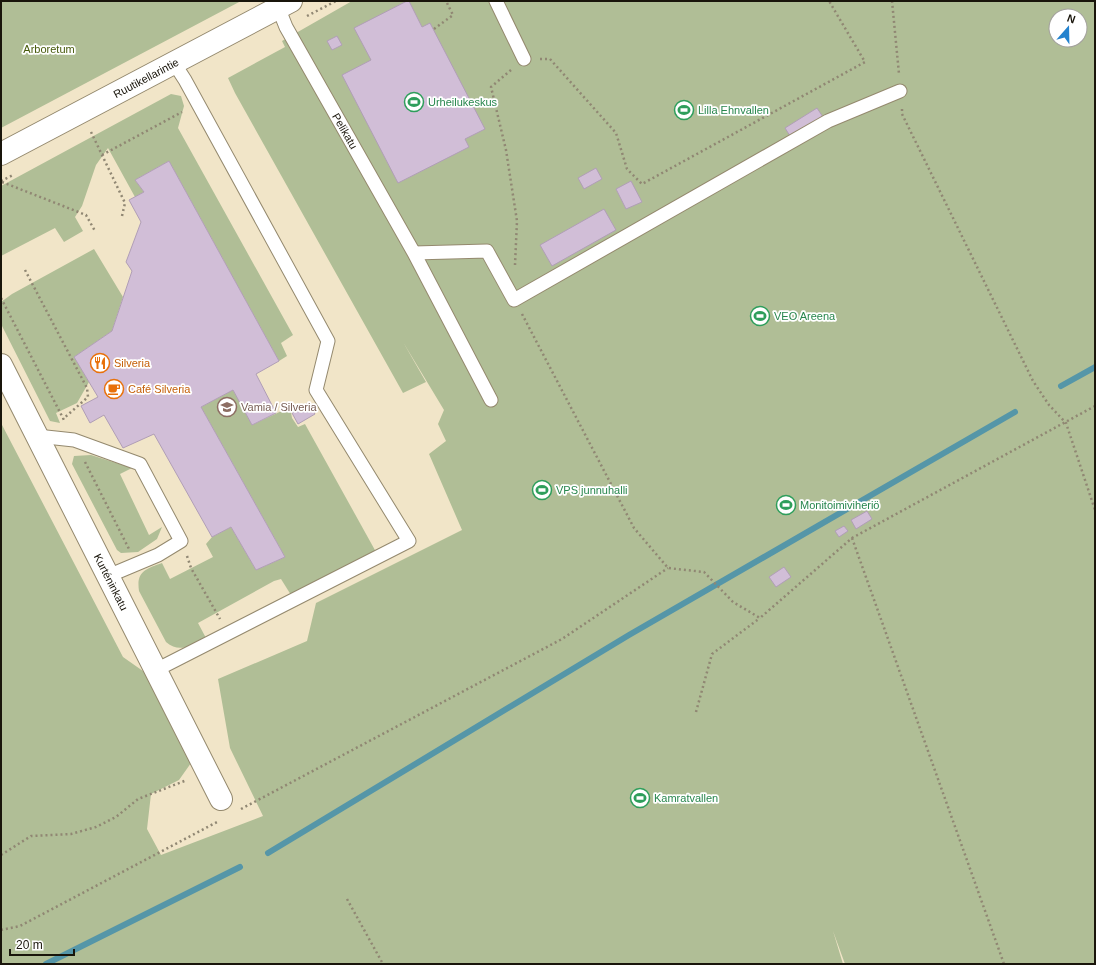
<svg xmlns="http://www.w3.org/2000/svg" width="1096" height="965" viewBox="0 0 1096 965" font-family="Helvetica,sans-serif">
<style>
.green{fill:#b0be96;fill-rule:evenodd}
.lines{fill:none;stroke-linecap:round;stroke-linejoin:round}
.stream{stroke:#5596a8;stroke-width:6}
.building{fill:#d1bed7;stroke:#b09eb6}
.lane-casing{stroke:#94896e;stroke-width:15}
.street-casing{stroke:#94896e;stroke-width:24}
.secondary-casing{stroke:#94896e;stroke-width:24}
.path{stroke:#908773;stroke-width:2.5;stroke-dasharray:2 3;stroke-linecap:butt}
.lane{stroke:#fff;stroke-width:13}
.street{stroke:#fff;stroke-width:22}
.secondary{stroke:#fff;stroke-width:22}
.labels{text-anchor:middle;stroke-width:3.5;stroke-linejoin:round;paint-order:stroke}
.park-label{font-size:11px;fill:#475a0b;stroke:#fff}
.street-label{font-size:11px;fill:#19150b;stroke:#fff}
.leisure-label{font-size:11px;fill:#27864d;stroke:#fff;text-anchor:start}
.food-label{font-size:11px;fill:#c56008;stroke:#fff;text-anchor:start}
.education-label{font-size:11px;fill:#785e54;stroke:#fff;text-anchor:start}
</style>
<rect width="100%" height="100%" fill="#f1e5c8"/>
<!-- green -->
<path class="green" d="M1,1H241L1,128Z
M352,1H1095V964H845L833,931L843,964H1V423L123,657L150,676L191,763L179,780L151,794L147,829L161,855L263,816L230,748L218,679L307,641L316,603L462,530L429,454L446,441L438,424L444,410L403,342L426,382L403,393L235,93L228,78L285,47L282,41ZM1056,16H1080V40H1056Z
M171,94L181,96L184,106L178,128L293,335L281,343L287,356L279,361L169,161L135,180L144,192L135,197L108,148L96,165L82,206L75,217L83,231L64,242L55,228L1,256V186Z
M94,249L123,297L112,331L74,357L89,382L77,403L56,413L60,423L50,421L1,324V302L12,294Z
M233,390L252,425L290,407L292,418L298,427L305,424L376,552L291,595L281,579L274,581L198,623L206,638C191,645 180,654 166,642L139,591C136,571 146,569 162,563L170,579L213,557L206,544L212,537L231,527L256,570L285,557L201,407Z
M91,455L132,468L120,474L149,535L162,527L157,539L138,552L121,553L117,550L72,464L74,456Z"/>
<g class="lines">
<!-- stream -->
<path class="stream" d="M1061,386L1095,367
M268,853L629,635L1015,412
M46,964L240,867"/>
</g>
<!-- building -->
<path class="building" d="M407,1H409L422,27L430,23L485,129L465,139L469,147L398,183L342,75L371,60L354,28Z
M337,36L342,45L332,50L327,41Z
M817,108L823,117L790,136L785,128Z
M169,161L279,361L256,374L276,413L252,425L233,390L201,407L285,557L256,570L231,527L212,537L154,434L123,448L104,415L90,423L81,406L98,397L74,357L112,331L132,271L126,262L141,222L129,200L144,192L135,180Z
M596,168L602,179L584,189L578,178Z
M631,181L642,202L626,209L616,189Z
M604,209L616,230L552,266L540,245Z
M308,403L315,414L298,424L292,413Z
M867,511L872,519L856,529L851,520Z
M844,526L848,531L839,537L835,531Z
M784,567L791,577L776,587L769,577Z"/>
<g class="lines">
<defs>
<path id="lane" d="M496,1L524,59
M278,7L286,27L414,253L491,400
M414,253L487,251L514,300L828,121L900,91
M37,436L74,440L140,464L181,541L158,555L108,576
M156,670L409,541L316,390L328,341L185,80L174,63"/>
<path id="street" d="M1,365L221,799"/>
<path id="secondary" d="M1,154L291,1"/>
</defs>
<!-- lane casing -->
<use href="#lane" class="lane-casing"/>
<!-- street casing -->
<use href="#street" class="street-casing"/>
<!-- secondary casing -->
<use href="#secondary" class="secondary-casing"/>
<!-- path -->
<path class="path" d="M892,1L899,74
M307,16L336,1
M434,29L453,15L446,1
M540,59H550L616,133L627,169L642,184L865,62L829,1
M511,70L491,87L506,150L517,221L515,265
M902,109V114L1033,381L1049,405L1066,423L1095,510
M91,132L125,203L122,216
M102,155L182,112
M1,181L13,175
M2,182L86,215L95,231
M25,270L87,388L88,397L63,419
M1,298L65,422
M522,314L634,528L668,568L704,572L733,602L760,618L852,538L1095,406
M85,462L129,549
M852,538L1004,964
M187,556L191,568L220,619
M696,712L712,654L760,618
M241,809L562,639L668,568
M1,855L31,836L71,834L96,827L116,817L138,799L187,780
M347,899L383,964
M1,930L20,926L219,821"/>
<!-- lane -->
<use href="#lane" class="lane"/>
<!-- street -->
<use href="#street" class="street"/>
<!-- secondary -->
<use href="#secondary" class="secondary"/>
</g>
<!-- icons -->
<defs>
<symbol id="stadium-ring" viewBox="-11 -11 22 22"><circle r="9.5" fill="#fff" stroke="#2e9e5b" stroke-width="1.5"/><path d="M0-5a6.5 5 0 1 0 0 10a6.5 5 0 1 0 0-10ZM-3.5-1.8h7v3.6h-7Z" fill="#2e9e5b"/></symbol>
<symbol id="restaurant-ring" viewBox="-11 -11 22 22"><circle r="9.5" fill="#fff" stroke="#e8710a" stroke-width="1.5"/><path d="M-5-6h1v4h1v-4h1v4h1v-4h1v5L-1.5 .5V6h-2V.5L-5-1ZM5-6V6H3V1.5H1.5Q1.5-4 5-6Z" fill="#e8710a"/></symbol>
<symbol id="cafe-ring" viewBox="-11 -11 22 22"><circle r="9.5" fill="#fff" stroke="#e8710a" stroke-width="1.5"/><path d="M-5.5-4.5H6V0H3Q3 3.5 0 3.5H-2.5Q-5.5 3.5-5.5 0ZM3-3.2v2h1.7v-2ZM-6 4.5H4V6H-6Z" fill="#e8710a"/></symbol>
<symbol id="school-ring" viewBox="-11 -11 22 22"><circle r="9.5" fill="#fff" stroke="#8d6e63" stroke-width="1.5"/><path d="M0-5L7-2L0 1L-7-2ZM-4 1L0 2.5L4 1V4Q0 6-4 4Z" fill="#8d6e63"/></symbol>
</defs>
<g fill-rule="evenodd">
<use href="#stadium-ring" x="403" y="91" width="22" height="22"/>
<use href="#stadium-ring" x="673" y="99" width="22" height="22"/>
<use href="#stadium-ring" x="749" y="305" width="22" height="22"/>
<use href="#restaurant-ring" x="89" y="352" width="22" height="22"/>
<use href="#cafe-ring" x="103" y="378" width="22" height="22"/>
<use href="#school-ring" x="216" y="396" width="22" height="22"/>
<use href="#stadium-ring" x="531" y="479" width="22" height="22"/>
<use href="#stadium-ring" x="775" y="494" width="22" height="22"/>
<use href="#stadium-ring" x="629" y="787" width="22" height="22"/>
</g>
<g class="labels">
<!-- park labels -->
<g class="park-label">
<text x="49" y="53">Arboretum</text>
</g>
<!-- street labels -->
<g class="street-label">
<text transform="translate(146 78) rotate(-28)" y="4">Ruutikellarintie</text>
<text transform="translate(345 131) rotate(60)" y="4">Pelikatu</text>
<text transform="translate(111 582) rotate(63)" y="4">Kurténinkatu</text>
</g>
<!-- leisure labels -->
<g class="leisure-label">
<text x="428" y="106">Urheilukeskus</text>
<text x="698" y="114">Lilla Ehnvallen</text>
<text x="774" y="320">VEO Areena</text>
<text x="556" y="494">VPS junnuhalli</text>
<text x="800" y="509">Monitoimiviheriö</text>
<text x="654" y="802">Kamratvallen</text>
</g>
<!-- food labels -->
<g class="food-label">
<text x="114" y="367">Silveria</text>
<text x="128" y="393">Café Silveria</text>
</g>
<!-- education labels -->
<g class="education-label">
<text x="241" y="411">Vamia / Silveria</text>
</g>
</g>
<!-- border -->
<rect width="1096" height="965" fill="none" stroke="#19150b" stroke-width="4"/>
<!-- north arrow -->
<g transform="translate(1068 28) rotate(20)"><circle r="19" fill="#ffffff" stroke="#a3a19d"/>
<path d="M0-3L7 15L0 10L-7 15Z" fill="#2382ce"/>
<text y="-6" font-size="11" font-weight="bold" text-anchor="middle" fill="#19150b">N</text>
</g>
<!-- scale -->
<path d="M10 949v6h64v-6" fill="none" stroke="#19150b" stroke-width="2"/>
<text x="16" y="949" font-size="12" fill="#19150b" stroke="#ffffff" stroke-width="3" paint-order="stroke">20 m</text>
</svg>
